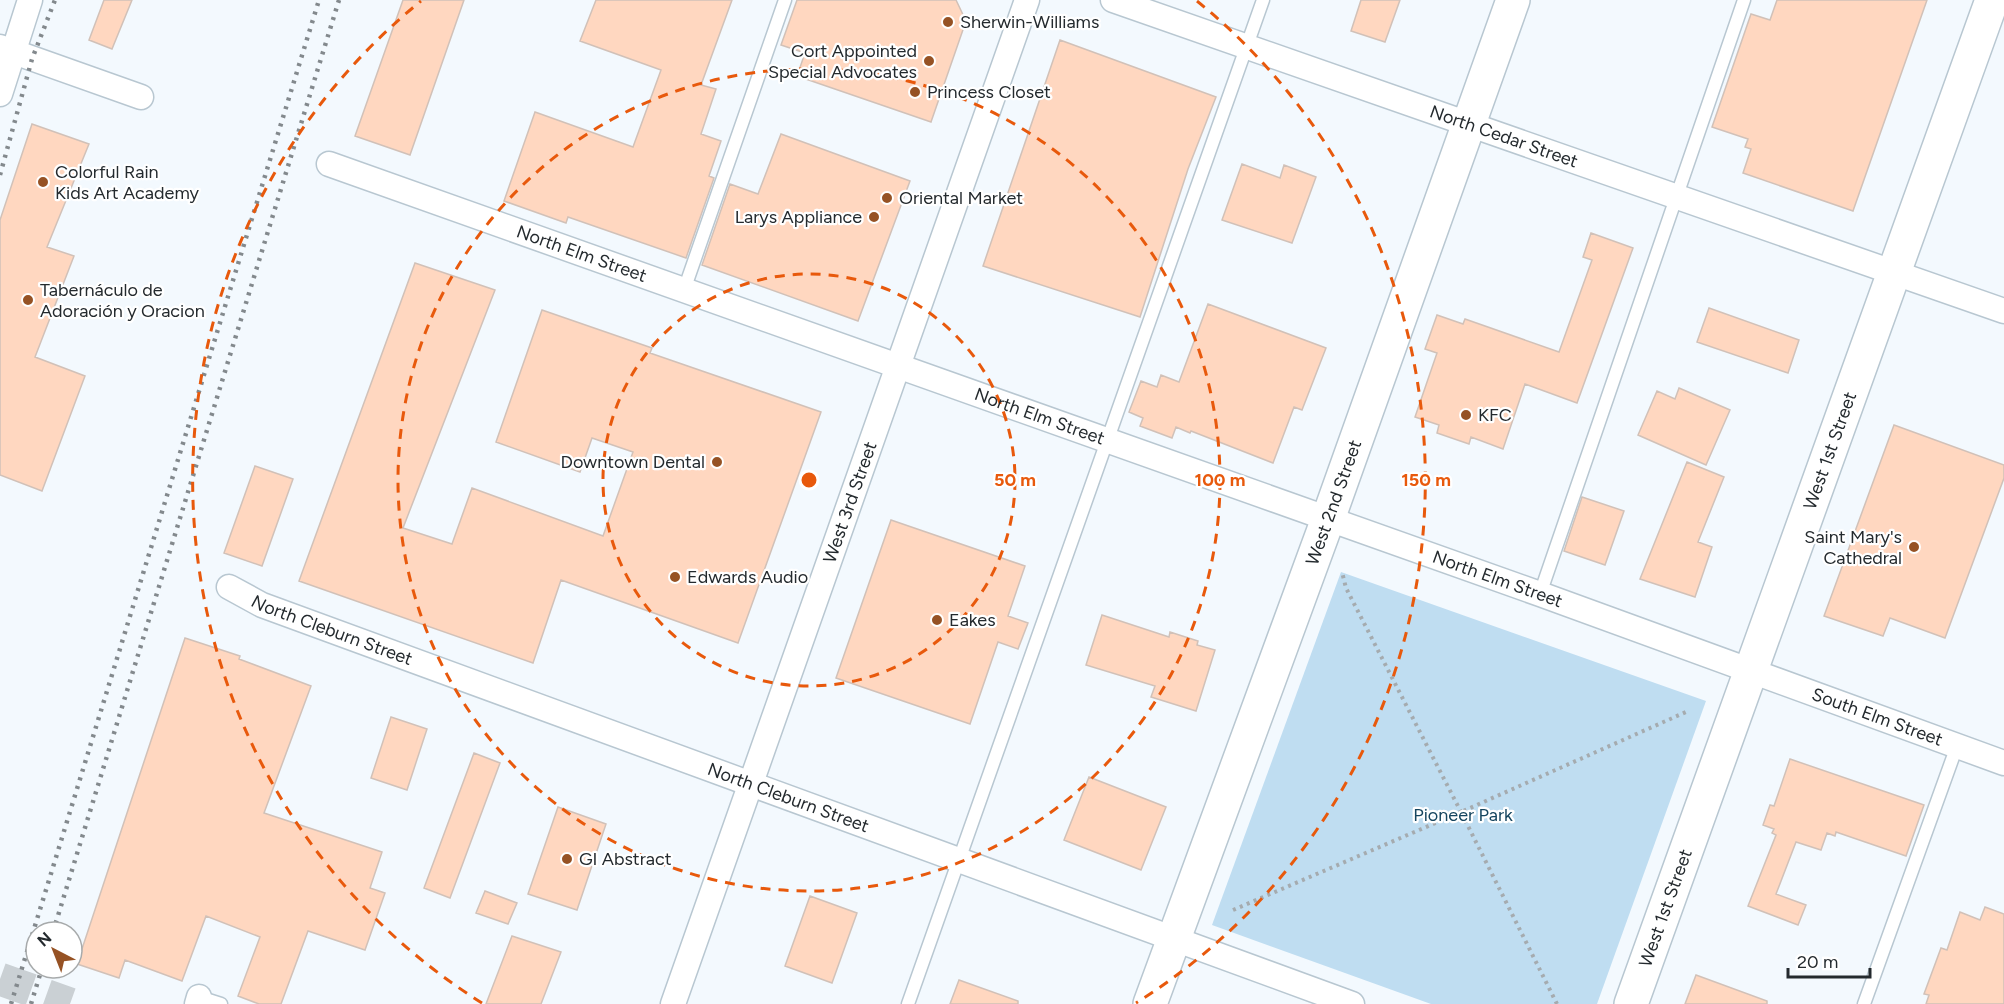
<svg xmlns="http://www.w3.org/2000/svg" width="2004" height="1004" viewBox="0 0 2004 1004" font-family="Figtree,sans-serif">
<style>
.green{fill:#bfddf1}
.building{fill:#ffd7c0;stroke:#d1c1b8;stroke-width:1.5}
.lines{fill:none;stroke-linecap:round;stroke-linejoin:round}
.secondary-tunnel{stroke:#cad0d4;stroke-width:33;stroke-dasharray:33 16;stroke-linecap:butt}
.lane-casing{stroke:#b8c7d1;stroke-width:15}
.street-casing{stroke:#b8c7d1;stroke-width:27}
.highway-casing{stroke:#b8c7d1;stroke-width:36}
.path{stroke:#a5abaf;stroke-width:4;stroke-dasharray:3 4.5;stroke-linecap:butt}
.lane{stroke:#fff;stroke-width:12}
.street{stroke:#fff;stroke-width:24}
.highway{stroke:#fff;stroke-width:33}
.rail{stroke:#83898d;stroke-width:4.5;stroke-dasharray:3 6;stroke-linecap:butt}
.ring{fill:none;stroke:#e8590c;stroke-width:3;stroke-dasharray:10 8}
.poi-dot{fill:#965224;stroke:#fff;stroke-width:2}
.labels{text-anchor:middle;stroke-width:4.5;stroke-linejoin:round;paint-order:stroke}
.poi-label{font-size:18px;fill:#242a2e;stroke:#fff;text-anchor:start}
.street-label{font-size:18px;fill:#242a2e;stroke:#fff}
.park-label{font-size:18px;fill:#15455f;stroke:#fff}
.centre{fill:#e8590c;stroke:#fff;stroke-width:3}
.ring-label{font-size:18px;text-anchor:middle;font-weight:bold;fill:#e8590c;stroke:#fff;stroke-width:4.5;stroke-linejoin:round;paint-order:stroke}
</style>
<rect width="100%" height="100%" fill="#f3f9fe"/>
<!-- green -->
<path class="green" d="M1341,572L1706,701L1597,1004H1431L1212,925Z"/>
<!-- building -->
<path class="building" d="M104,0H132L112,49L89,40Z
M403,0H464L410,155L355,136Z
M596,0H732L701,85L716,89L701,134L721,141L709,176L714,178L686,258L568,217L566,223L504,201L535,112L633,147L661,70L580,41Z
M797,0H956L966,21L931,122L797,76L805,53L781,45Z
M1361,0H1400L1385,42L1351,31Z
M1777,0H1927L1853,211L1743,173L1751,149L1745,147L1748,139L1712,127L1751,14L1770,20Z
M1060,40L1216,97L1188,169L1140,317L983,266Z
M32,124L89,144L47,247L74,256L35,357L85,376L42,491L0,475V220Z
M781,134L910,181L858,321L702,265L730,184L758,194Z
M1242,164L1280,178L1284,165L1316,177L1292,243L1222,220Z
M1591,233L1633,248L1577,403L1525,384L1503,449L1471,437L1469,444L1437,433L1439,425L1415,417L1437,353L1425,349L1437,315L1463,324L1465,319L1559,352L1592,260L1583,257Z
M415,263L495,290L403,528L452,544L472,488L603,536L633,452L592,438L580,472L496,442L542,310L652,348L650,353L821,412L738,643L561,580L533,663L299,581Z
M1208,304L1326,348L1302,410L1294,407L1273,463L1191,431L1190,433L1176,427L1172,438L1140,426L1143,418L1129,412L1141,381L1157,387L1161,375L1179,382Z
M1709,308L1799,340L1788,373L1697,342Z
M1679,388L1730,410L1706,465L1638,435L1657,391L1675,399Z
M1894,425L2004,465V478L1945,638L1890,618L1883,636L1824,616Z
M1687,462L1724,477L1698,542L1712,547L1695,597L1640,579Z
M255,466L293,479L262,566L224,553Z
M1582,497L1624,511L1605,565L1564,551Z
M891,520L1025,566L1008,616L1028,623L1018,649L998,642L970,724L836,678Z
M1102,615L1169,637L1170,632L1198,641L1197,645L1215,650L1196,711L1151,697L1155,686L1086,665Z
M185,638L240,656L239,659L311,686L264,813L382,852L370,888L385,893L365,950L308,931L281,1004H259L238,996L260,937L206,916L182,981L125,960L119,978L77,964Z
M391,717L427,729L407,790L371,778Z
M474,753L500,763L450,898L424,888Z
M1790,759L1924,805L1906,856L1836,832L1835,836L1827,833L1821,850L1796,842L1776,894L1806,905L1798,925L1748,906L1776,835L1772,833L1774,829L1763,825L1770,805L1774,806Z
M1089,777L1166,807L1141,870L1064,840Z
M558,807L606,824L577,910L528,894Z
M485,891L517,903L508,924L476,913Z
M810,896L857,913L832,983L785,966Z
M1985,907L2004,914V1004H1926L1929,995L1924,994L1941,948L1947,950L1960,912L1980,920Z
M512,936L561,952L541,1004H486Z
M1696,975L1767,1001V1004H1685Z
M959,980L1018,1001V1004H950Z"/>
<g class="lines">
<!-- secondary-tunnel -->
<path class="secondary-tunnel" d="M0,979L70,1004"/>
<defs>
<path id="lane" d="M684,290L785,0
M1540,594L1744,0
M199,997L221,1004
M908,1004L1263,0
M1864,1004L1957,746"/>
<g id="street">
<path id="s1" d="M1113,0L2004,311"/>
<path d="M0,47L141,97"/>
<path d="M0,94L30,0"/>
<path id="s2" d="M329,164L1540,594L2004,763"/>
<path id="s3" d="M229,587L262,605L1352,1004"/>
<path d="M197,1004L199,997"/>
<path id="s4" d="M673,1004L1027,0"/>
</g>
<g id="highway">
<path id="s5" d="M1150,1004L1328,519L1513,0"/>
<path id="s6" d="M1631,1004L1992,0"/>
</g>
</defs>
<!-- lane casing -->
<use href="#lane" class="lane-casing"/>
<!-- street casing -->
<use href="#street" class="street-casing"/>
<!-- highway casing -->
<use href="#highway" class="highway-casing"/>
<!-- path -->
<path class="path" d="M1233,910L1461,812L1346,588L1342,572
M1557,1004L1461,812L1686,712"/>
<!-- lane -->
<use href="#lane" class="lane"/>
<!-- street -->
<use href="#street" class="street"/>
<!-- highway -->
<use href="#highway" class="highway"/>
<!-- rail -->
<path class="rail" d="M0,175L32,59L55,0
M53,932L339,0
M11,1004L319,0
M31,1004L42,968"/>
</g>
<!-- distance rings -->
<g class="ring">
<circle cx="809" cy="480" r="206"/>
<circle cx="809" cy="480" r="411"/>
<path d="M482 1003A617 617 0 0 1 421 1M1197 1A617 617 0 0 1 1136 1003"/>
</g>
<!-- markers -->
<g class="poi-dot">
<circle cx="948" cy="22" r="6"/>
<circle cx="929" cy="61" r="6"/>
<circle cx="915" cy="92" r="6"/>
<circle cx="43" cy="182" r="6"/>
<circle cx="887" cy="198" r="6"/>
<circle cx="874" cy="217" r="6"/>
<circle cx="28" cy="300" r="6"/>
<circle cx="1466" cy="415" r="6"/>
<circle cx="717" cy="462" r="6"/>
<circle cx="1914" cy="547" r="6"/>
<circle cx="675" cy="577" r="6"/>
<circle cx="937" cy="620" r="6"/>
<circle cx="567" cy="859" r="6"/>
</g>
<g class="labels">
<!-- poi labels -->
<g class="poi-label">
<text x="960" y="28">Sherwin-Williams</text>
<text x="917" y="57" text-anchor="end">Cort Appointed<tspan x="917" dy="21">Special Advocates</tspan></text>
<text x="927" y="98">Princess Closet</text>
<text x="55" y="178">Colorful Rain<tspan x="55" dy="21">Kids Art Academy</tspan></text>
<text x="899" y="204">Oriental Market</text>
<text x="862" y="223" text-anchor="end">Larys Appliance</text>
<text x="40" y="296">Tabernáculo de<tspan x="40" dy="21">Adoración y Oracion</tspan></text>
<text x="1478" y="421">KFC</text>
<text x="705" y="468" text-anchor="end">Downtown Dental</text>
<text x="1902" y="543" text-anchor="end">Saint Mary's<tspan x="1902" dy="21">Cathedral</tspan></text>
<text x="687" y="583">Edwards Audio</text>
<text x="949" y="626">Eakes</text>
<text x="579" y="865">GI Abstract</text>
</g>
<!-- street labels -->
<g class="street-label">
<text dy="6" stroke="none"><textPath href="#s1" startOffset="414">North Cedar Street</textPath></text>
<text dy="6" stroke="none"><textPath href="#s2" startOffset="268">North Elm Street</textPath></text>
<text dy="6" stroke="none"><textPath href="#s2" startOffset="754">North Elm Street</textPath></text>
<text dy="6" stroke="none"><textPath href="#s6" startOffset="588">West 1st Street</textPath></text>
<text dy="6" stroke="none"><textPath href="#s4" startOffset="532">West 3rd Street</textPath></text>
<text dy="6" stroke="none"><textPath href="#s5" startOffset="534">West 2nd Street</textPath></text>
<text dy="6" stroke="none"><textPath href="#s2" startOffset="1240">North Elm Street</textPath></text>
<text dy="6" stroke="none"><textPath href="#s3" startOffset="112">North Cleburn Street</textPath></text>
<text dy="6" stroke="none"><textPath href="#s2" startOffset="1644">South Elm Street</textPath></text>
<text dy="6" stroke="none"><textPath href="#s3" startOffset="598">North Cleburn Street</textPath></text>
<text dy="6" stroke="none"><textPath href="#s6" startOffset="102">West 1st Street</textPath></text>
</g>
<!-- park labels -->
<g class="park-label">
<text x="1463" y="821">Pioneer Park</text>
</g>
</g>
<circle cx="809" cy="480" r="9" class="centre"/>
<g class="ring-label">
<text x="1015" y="486">50 m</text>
<text x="1220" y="486">100 m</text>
<text x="1426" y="486">150 m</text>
</g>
<!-- north arrow -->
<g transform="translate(54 950) rotate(318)"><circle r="28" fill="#ffffff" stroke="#a7aaab" stroke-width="1.5"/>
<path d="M0-4.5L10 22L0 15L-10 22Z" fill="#965224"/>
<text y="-9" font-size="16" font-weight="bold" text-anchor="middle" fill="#242a2e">N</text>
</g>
<!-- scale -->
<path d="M1788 968v9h82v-9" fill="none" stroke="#242a2e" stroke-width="3"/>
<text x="1797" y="968" font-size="18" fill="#242a2e" stroke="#ffffff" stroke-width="4.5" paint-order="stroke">20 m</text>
</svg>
